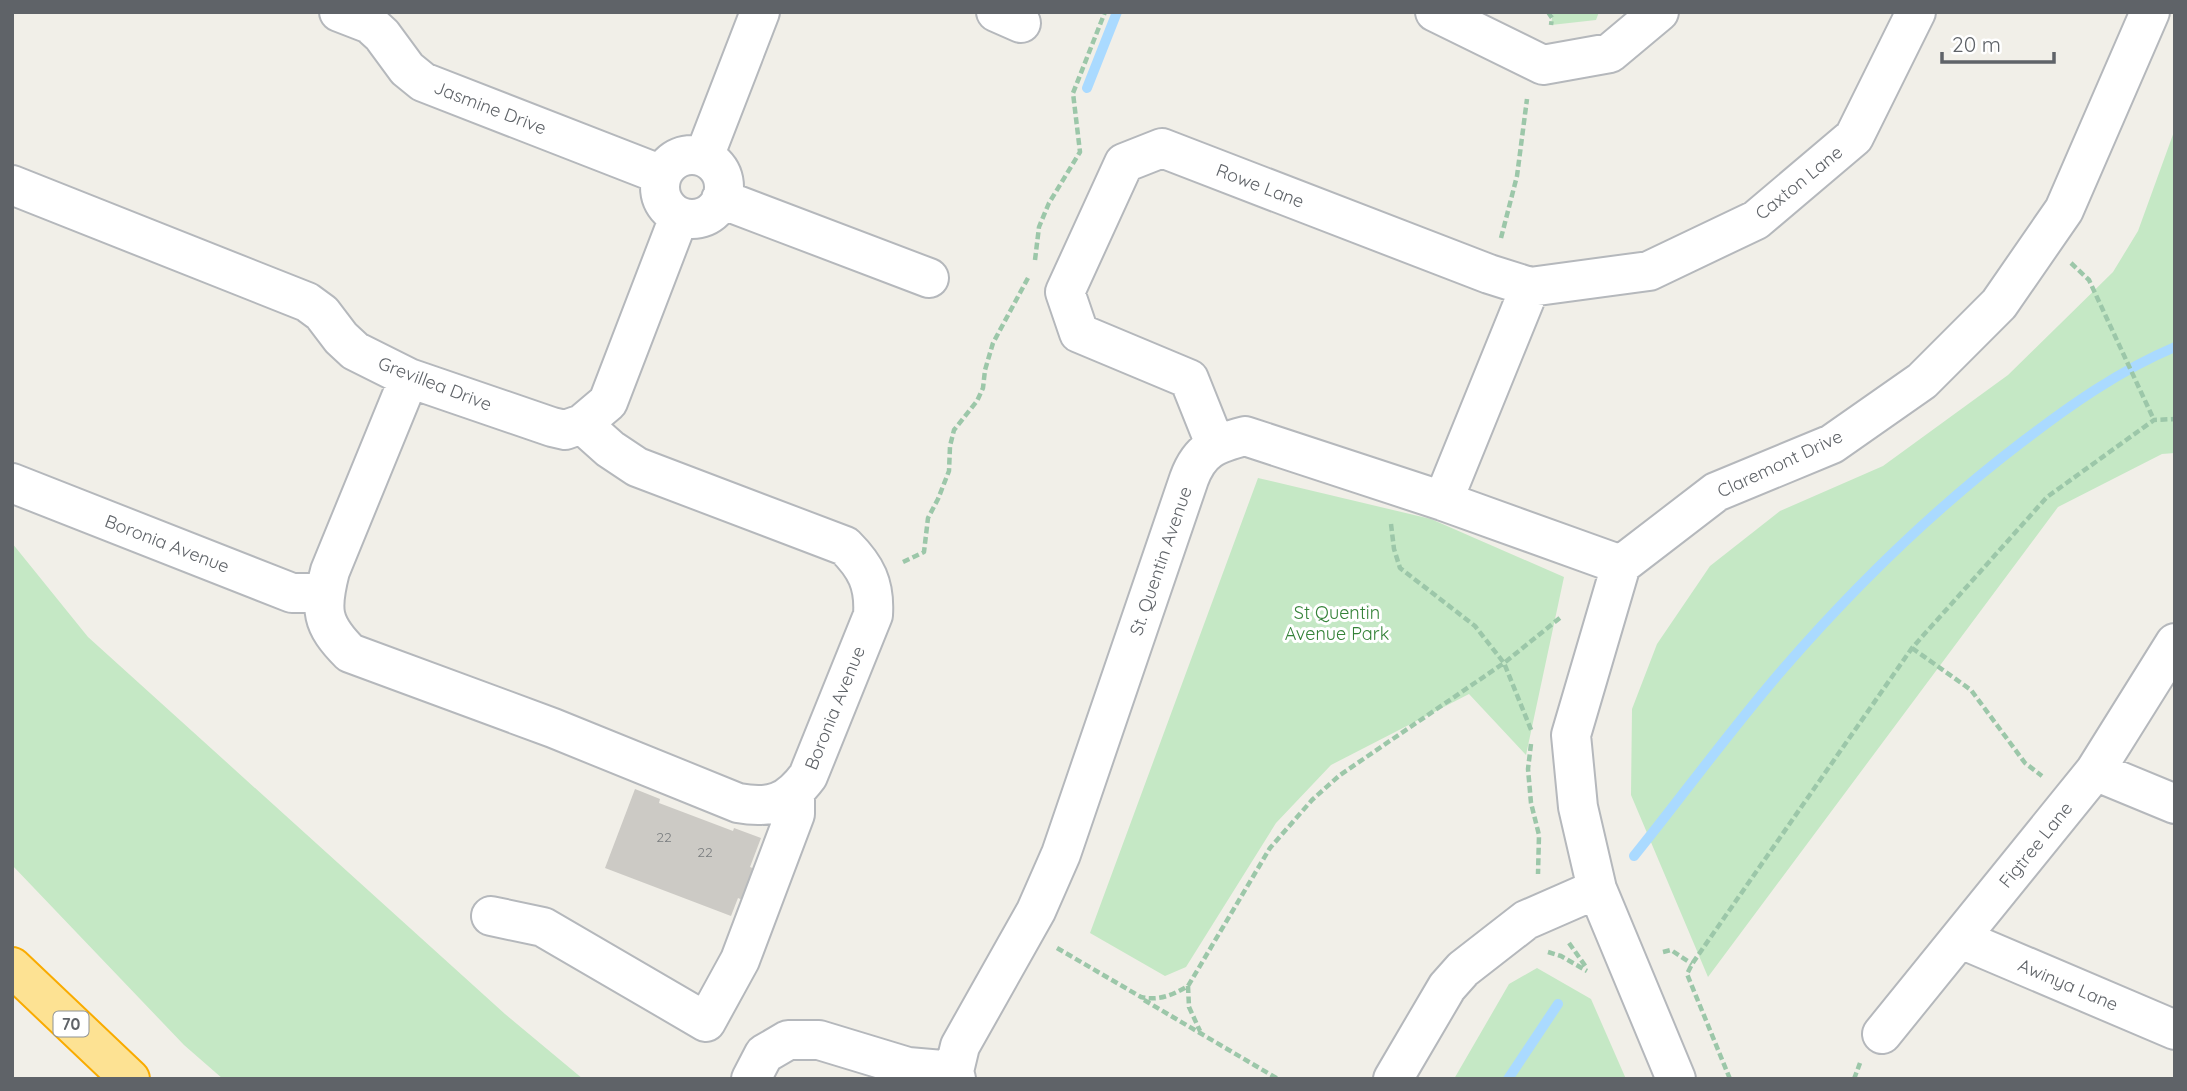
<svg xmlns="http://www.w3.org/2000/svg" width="2187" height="1091" viewBox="0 0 2187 1091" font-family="Quicksand,sans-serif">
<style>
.green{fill:#c5e8c5}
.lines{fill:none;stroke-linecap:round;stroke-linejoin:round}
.stream{stroke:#aadaff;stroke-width:10}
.building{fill:#cccac5}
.minor-casing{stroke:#b5b8bc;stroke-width:42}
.highway-casing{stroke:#f9ab00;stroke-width:42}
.path{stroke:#9cc7a9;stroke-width:4.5;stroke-dasharray:7 3.5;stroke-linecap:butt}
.minor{stroke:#fff;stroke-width:38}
.highway{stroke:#fde293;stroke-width:38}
.labels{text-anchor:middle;stroke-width:6;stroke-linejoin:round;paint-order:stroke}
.number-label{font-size:14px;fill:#7a7d7f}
.shield{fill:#fff;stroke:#8f9295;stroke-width:2}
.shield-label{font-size:16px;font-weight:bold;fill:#5f6368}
.street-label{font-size:18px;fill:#5f6368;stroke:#fff}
.park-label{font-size:18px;fill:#348238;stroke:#fff}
</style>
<rect width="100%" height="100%" fill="#f1efe8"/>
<!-- green -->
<path class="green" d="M1553,12H1599L1596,20L1551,25Z
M2175,129V453L2162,454L2058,507L1708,977L1631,795L1632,709L1657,644L1710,566L1780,511L1883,466L2008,375L2113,272L2138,231Z
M1258,478L1431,519L1564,577L1526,755L1469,694L1331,765L1276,823L1186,967L1165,976L1090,933Z
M12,543L88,637L505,1014L583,1079H223L184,1045L12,865Z
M1537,968L1591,999L1626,1079H1454L1509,984Z"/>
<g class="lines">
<!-- stream -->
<path class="stream" d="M1087,88L1117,12
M1634,856C1684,794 1731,729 1783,669C1855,586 1934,509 2022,442C2069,406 2120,370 2175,347
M1508,1079L1558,1004"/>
</g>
<!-- building -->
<path class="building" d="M635,789L660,799L659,803L733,831L734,828L761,838L750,867L757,870L745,901L738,898L731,916L605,868Z"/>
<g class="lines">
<defs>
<path id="minor" d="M339,12L370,24L382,35L407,69L423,82L662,175
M996,12L1021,23
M1435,12L1543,65L1610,53L1659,12
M660 187a32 32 0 1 1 64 0a32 32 0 1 1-64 0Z
M704,157L760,12
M12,185L307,302L322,313L341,338L355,351L409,378L552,427L565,430L582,424L608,402L679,217
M721,199L929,278
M1530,287L1649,271L1756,220L1854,137L1916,12
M409,378L330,571C320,610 321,624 350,653L553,728L738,803C771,809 788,803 808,776L873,615C875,584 866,567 845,546L637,467L610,449L582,424
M1215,444L1189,379L1079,333L1065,292L1124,163L1162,148L1489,274L1530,287L1443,501
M12,483L292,593H324
M2095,771L2175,804
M491,916L543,927L706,1022L740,960L795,814V793
M1961,939L2175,1030
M1882,1034L2095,771L2175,643
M751,1079L764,1054L788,1040H819L908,1067L954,1071
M956,1079L954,1071L960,1046L1036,911L1061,854L1189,479C1200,449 1215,444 1245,436L1443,501L1621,565
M1393,1079L1447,987L1463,969L1526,920L1597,889
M1676,1079L1597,889L1578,807L1571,735L1621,565L1716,492L1832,444L1922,381L1999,304L2064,210L2150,12"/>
<path id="highway" d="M12,967L130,1079"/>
</defs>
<!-- minor casing -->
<use href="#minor" class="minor-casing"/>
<!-- highway casing -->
<use href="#highway" class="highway-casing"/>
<!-- path -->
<path class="path" d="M1548,12L1552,18L1551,25
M1501,238L1517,176L1527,99
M1035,260L1039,227L1049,203L1080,152L1073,93L1105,12
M2071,263L2089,280L2154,420
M1391,524L1394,549L1400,568L1475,626L1504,663L1532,732
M903,562L924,552L928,518L938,499L949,471L950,446L954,430L977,401L983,388L985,370L993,343L1028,278
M1912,648L1971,690L2025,763L2042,776
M1531,744L1528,769L1531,803L1539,835L1538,874
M1569,943L1586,967
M1057,948L1141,997C1159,1001 1173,995 1188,986L1270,848L1312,800L1340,775L1504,663L1561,617
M1548,952L1561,956L1587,971
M1663,952L1671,950L1692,964
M1188,986L1189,1007L1200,1031
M1144,1000L1278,1079
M1730,1079L1687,974L1692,964L1912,648L2047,497L2154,420L2175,419
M1854,1079L1860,1063"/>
<!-- minor -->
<use href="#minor" class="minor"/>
<!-- highway -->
<use href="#highway" class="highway"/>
</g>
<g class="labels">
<!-- number labels -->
<g class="number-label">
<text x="664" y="842">22</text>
<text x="705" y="857">22</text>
</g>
<!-- shield labels -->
<rect class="shield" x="53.5" y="1011.5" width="35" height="25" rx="5"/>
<g class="shield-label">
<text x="71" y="1030">70</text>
</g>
<!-- street labels -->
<g class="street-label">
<text transform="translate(490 108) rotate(21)" y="6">Jasmine Drive</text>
<text transform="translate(1799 183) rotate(-39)" y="6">Caxton Lane</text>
<text transform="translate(1260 186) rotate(21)" y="6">Rowe Lane</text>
<text transform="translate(435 384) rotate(21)" y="6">Grevillea Drive</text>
<text transform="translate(1780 464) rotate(-25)" y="6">Claremont Drive</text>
<text transform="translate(167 544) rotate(21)" y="6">Boronia Avenue</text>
<text transform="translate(1161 561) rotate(-71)" y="6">St. Quentin Avenue</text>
<text transform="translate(835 708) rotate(-68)" y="6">Boronia Avenue</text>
<text transform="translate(2036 845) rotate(-51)" y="6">Figtree Lane</text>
<text transform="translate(2068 985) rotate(23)" y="6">Awinya Lane</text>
</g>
<!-- park labels -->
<g class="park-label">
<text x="1337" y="619">St Quentin<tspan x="1337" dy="21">Avenue Park</tspan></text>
</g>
</g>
<!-- border -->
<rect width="2187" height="1091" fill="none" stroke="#5f6368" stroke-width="28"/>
<!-- scale -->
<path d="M1942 52v10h112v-10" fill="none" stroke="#5f6368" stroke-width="3.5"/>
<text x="1952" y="52" font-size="21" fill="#5f6368" stroke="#ffffff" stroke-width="5" paint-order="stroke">20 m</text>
</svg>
